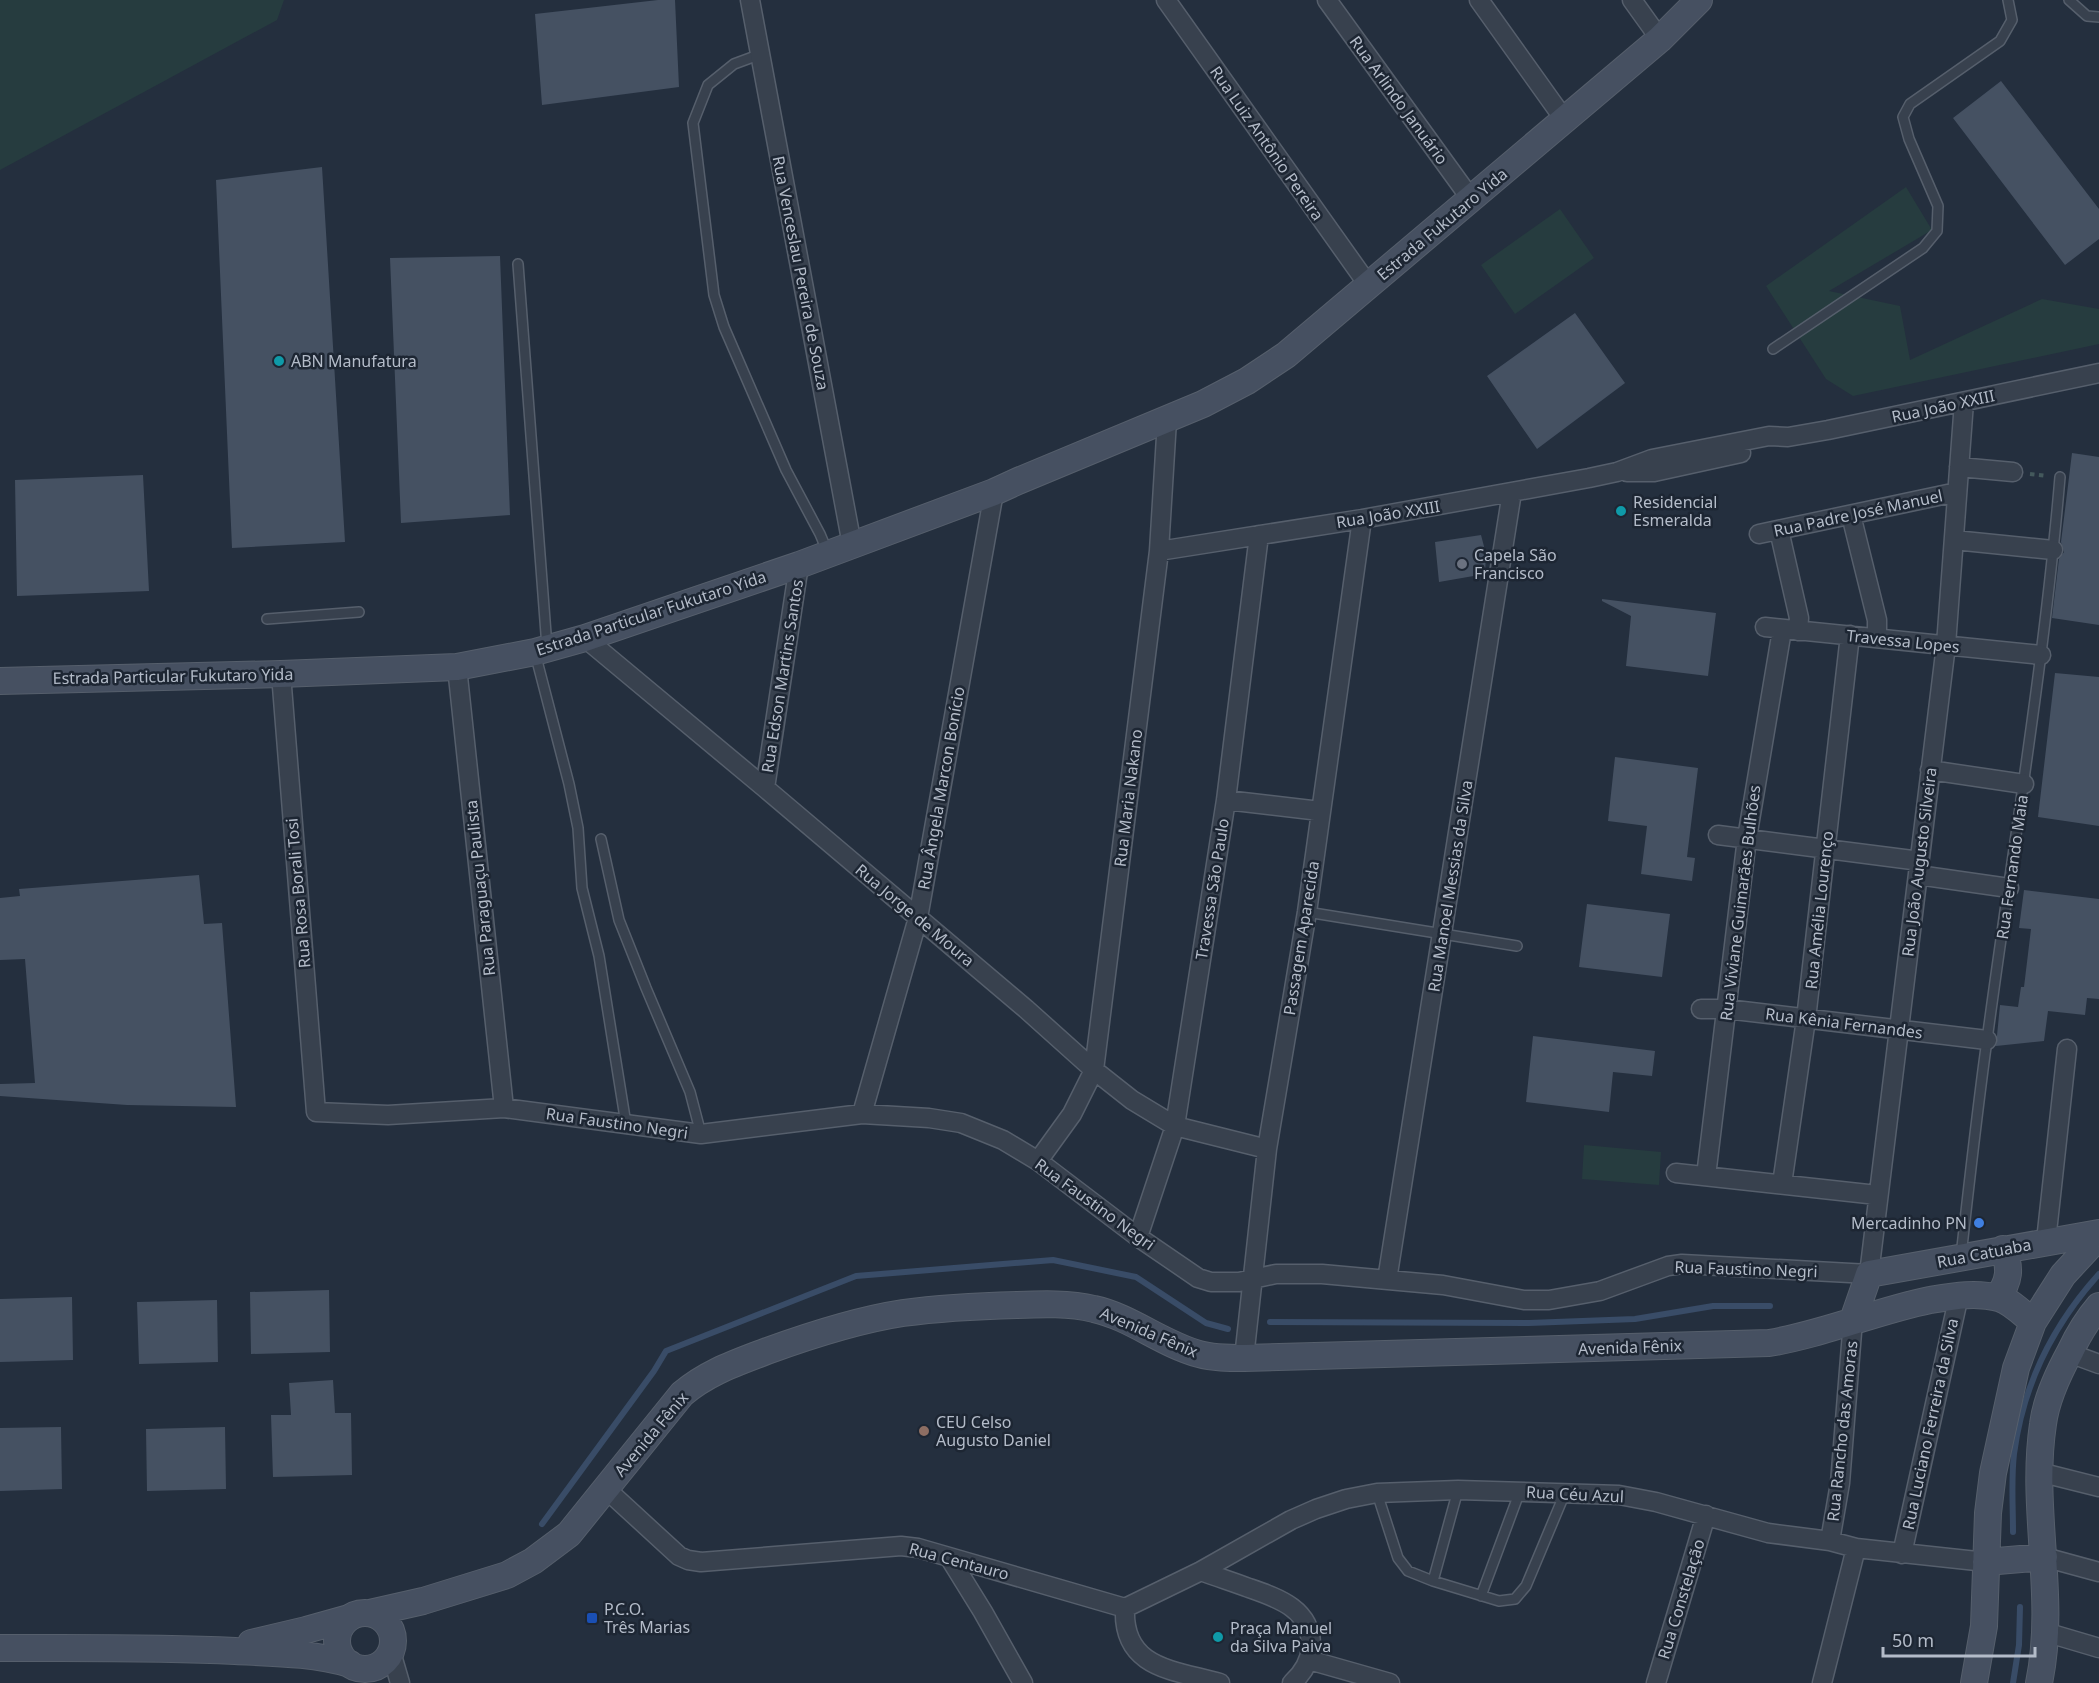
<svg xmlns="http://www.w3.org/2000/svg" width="2099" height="1683" viewBox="0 0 2099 1683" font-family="'Noto Sans',sans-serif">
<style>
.green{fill:#263c3f}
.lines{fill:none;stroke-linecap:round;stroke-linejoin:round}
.stream{stroke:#394c67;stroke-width:6}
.building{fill:#455162}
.lane-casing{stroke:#565f6c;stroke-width:12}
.street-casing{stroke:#565f6c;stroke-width:21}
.secondary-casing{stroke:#565f6c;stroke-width:28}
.path{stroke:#44595c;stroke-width:4;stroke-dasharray:4.5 4.5;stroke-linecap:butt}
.lane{stroke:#38414e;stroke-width:9}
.street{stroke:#38414e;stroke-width:18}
.secondary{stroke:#465061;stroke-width:26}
.culture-dot{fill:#0f9aa8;stroke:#1d2633;stroke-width:2}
.worship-dot{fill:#6b7280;stroke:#1d2633;stroke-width:2}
.shop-dot{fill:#3f7fe0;stroke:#1d2633;stroke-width:2}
.education-dot{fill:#8d6e63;stroke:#1d2633;stroke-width:2}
.transit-dot{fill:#1a4fb4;stroke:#1d2633;stroke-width:2}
.labels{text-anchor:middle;stroke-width:5;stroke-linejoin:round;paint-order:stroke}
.street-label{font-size:16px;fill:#b4bcc9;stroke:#1d2633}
.poi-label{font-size:16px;fill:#b4bcc9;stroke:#1d2633;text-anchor:start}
</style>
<rect width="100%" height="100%" fill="#242f3e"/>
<!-- green -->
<path class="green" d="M0,0H284L277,20L0,170Z
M1906,187L1932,230L1829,291L1900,306L1910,360L2042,299L2099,309V344L1853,396L1826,379L1766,286Z
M1560,209L1594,258L1515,314L1481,265Z
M1584,1145L1661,1152L1659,1185L1582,1179Z"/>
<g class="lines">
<!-- stream -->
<path class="stream" d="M1270,1322L1529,1323L1635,1319L1713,1306H1770
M542,1524L654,1371L666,1351L856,1276L1053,1260L1136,1277L1206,1323L1228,1329
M2013,1532C2013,1506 2011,1479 2014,1454C2023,1385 2052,1326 2099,1274
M2013,1683L2019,1645L2020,1607"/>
</g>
<!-- building -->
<path class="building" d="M658,0H675L679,87L542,105L535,14Z
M2001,81L2099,209V239L2065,265L1953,118Z
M322,167L345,542L232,548L216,180Z
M500,256L510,515L401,523L390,258Z
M1575,313L1625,383L1537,449L1487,376Z
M2072,453L2099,457V625L2052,618L2059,559L2064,552L2061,542Z
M143,475L149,591L17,596L15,480Z
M1481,535L1486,554L1485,574L1439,582L1435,542Z
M1602,599L1716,613L1708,676L1626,666L1631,616L1602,601Z
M2055,673L2099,677V826L2038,817Z
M1615,757L1698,768L1687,857L1695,858L1692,881L1641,874L1647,826L1608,821Z
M199,875L204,924L222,923L236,1107L127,1105L0,1096V1084L35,1083L25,959L0,960V898L20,896L19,889Z
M2024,890L2099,899V999L2087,998L2085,1015L2048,1011L2044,1041L1996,1046L2000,1005L2018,1007L2021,987H2024L2031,929L2019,928Z
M1587,904L1670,914L1662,977L1579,967Z
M1533,1036L1655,1051L1652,1076L1613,1072L1609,1112L1526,1102Z
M329,1290L330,1352L251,1354L250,1292Z
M72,1297L73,1360L0,1362V1299Z
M217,1300L218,1362L139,1364L137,1302Z
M333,1380L335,1413H351L352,1475L273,1477L271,1415H291L289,1383Z
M61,1427L62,1489L0,1491V1428Z
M225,1427L226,1489L147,1491L146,1429Z"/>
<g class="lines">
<defs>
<path id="lane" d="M2069,0L2087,16L2099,17
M761,54L734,64L708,85L693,123L714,295L724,327L786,470L820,534L828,553
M518,264L547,647
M1773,349L1923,248L1937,231L1938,206L1909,139L1903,117L1910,104L2000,41L2012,20L2008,0
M267,619L359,612
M535,653L569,784L578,828L582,888L599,956L626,1124
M601,839L619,920L646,988L690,1092L701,1134
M1307,912L1517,946
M1961,1256C1969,1184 1977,1112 1987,1040C2012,852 2044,666 2060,477
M1377,1493L1398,1558L1408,1571L1433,1581L1499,1601L1515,1599L1526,1586L1565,1493
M1433,1581L1458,1490
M1481,1596L1520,1491"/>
<path id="street" d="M750,0L852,545
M1166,0L1369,286
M1327,0L1471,199
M1479,0L1564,119
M1632,0L1660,39
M1959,467L2013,472
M1627,472H1654L1741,453
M1851,515L1877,620V638
M1779,530L1799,618L1798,631
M1759,534L1957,492
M1954,540L2053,550
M1159,551L1362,519L1589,478L1617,472L1652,459L1769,436L1788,437L1828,430L2099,373
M1765,627L2041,655
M585,638L765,788L1026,1009L1094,1070L1132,1100L1175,1126L1267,1149
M457,667L504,1108
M281,674L316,1112L388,1115L504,1108L701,1134L862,1114L929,1118L961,1123L1003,1140L1038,1161L1138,1237L1198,1278L1211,1282H1239L1276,1274H1322L1443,1285L1524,1300H1549L1600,1291L1668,1266L1682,1264L1869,1274L1946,645L1964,402
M1930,770L2024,784
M765,788L799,565
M1226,800L1320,811
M1718,835L1920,861
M1918,875L2009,888
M1701,1009H1726L1987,1040
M862,1114L918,918L994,492
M1038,1161L1072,1114L1094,1070L1159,551L1167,420
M1676,1173L1877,1195
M1706,1176L1747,838L1782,630
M1782,1184L1806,1019L1850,635
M1138,1237L1175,1126L1226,800L1259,535
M2046,1241L2067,1049
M1387,1280L1512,492
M2069,1353L2099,1364
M1244,1358L1267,1149L1307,912L1362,519
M2039,1472L2099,1487
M606,1489L679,1556L688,1560L701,1562L901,1546L918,1548L1125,1608
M1830,1541L1840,1483L1853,1320
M1902,1554L1959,1295
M949,1557L983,1612L1023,1683
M2044,1557L2099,1572
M1201,1571C1217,1577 1233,1582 1249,1588C1278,1598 1312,1609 1311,1647C1310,1662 1303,1673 1292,1683
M1125,1608L1201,1571L1291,1520L1316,1509L1346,1499L1377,1493L1458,1490L1619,1495L1656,1502L1768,1533L1830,1541L1856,1548L1986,1562
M1125,1608C1122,1669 1174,1670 1220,1683
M2045,1632L2099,1648
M391,1652L400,1683
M1309,1660L1390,1683
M1656,1683L1706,1515
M1822,1683L1856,1548"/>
<path id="secondary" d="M0,681L281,674L457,667L535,652L585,638L799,565L994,492L1018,481L1203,404L1247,381L1286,355L1660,39L1699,0
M1997,1298C2010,1281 2011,1268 2003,1249
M1853,1320L1869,1274L2099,1233
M1986,1562L2044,1557
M370,1613L423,1601L507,1575L533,1561L569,1534L682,1394C708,1372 736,1363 767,1351C811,1335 857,1320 903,1313C940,1308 979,1306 1017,1305C1042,1304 1069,1303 1094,1309C1131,1317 1162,1344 1199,1354C1213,1358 1229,1358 1244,1358L1769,1343C1824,1334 1876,1311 1930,1300C1954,1296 1976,1292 1999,1298C2012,1302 2023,1314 2033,1322
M337 1641a28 28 0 1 1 56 0a28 28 0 1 1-56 0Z
M251,1643L306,1630L349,1618
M0,1648C79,1648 157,1647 235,1651C274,1653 312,1653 350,1664
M1974,1683L1984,1626L1988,1513L1993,1473L2016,1368L2033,1322L2063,1275L2099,1236
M2039,1683C2057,1597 2030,1510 2043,1424C2046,1400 2058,1374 2070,1352C2078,1335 2086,1321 2099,1306"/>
</defs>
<!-- lane casing -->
<use href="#lane" class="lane-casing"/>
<!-- street casing -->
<use href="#street" class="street-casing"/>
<!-- secondary casing -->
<use href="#secondary" class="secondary-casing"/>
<!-- path -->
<path class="path" d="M2030,474L2047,476"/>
<!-- lane -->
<use href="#lane" class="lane"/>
<!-- street -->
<use href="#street" class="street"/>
<!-- secondary -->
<use href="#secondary" class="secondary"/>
</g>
<!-- markers -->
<g class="culture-dot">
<circle cx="279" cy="361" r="6"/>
<circle cx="1621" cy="511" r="6"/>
<circle cx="1218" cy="1637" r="6"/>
</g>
<circle class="worship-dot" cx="1462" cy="564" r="6"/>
<circle class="shop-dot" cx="1979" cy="1223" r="6"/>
<circle class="education-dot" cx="924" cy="1431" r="6"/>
<rect class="transit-dot" x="586" y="1612" width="12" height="12" rx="3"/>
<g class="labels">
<!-- street labels -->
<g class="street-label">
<text transform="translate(1399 100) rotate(54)" y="6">Rua Arlindo Januário</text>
<text transform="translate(1267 143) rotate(55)" y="6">Rua Luiz Antônio Pereira</text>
<text transform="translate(1442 224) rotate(-40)" y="6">Estrada Fukutaro Yida</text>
<text transform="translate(801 273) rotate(79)" y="6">Rua Venceslau Pereira de Souza</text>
<text transform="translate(1943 406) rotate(-12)" y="6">Rua João XXIII</text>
<text transform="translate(1858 513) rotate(-12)" y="6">Rua Padre José Manuel</text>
<text transform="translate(1388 514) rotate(-9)" y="6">Rua João XXIII</text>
<text transform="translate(651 613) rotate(-18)" y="6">Estrada Particular Fukutaro Yida</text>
<text transform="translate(1903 641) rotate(6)" y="6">Travessa Lopes</text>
<text transform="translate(173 676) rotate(-1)" y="6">Estrada Particular Fukutaro Yida</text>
<text transform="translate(782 676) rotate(-81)" y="6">Rua Edson Martins Santos</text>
<text transform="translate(941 788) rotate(-80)" y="6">Rua Ângela Marcon Bonício</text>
<text transform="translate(1128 798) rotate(-83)" y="6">Rua Maria Nakano</text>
<text transform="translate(1919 862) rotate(-83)" y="6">Rua João Augusto Silveira</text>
<text transform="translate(2012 867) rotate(-82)" y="6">Rua Fernando Maia</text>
<text transform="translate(1450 886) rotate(-81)" y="6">Rua Manoel Messias da Silva</text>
<text transform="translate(480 888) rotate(-96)" y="6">Rua Paraguaçu Paulista</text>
<text transform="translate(1212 889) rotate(-81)" y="6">Travessa São Paulo</text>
<text transform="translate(298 893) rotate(-95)" y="6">Rua Rosa Borali Tosi</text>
<text transform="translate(1740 903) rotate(-83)" y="6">Rua Viviane Guimarães Bulhões</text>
<text transform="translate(1819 910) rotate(-84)" y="6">Rua Amélia Lourenço</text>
<text transform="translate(915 915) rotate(40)" y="6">Rua Jorge de Moura</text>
<text transform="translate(1301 938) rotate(-81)" y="6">Passagem Aparecida</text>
<text transform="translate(1844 1023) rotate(7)" y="6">Rua Kênia Fernandes</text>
<text transform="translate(617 1123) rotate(8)" y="6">Rua Faustino Negri</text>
<text transform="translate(1095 1204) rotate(36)" y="6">Rua Faustino Negri</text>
<text transform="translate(1984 1253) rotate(-11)" y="6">Rua Catuaba</text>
<text transform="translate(1746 1269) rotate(2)" y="6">Rua Faustino Negri</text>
<text transform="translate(1149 1332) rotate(23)" y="6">Avenida Fênix</text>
<text transform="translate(1630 1347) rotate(-2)" y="6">Avenida Fênix</text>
<text transform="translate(1930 1424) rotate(-78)" y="6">Rua Luciano Ferreira da Silva</text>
<text transform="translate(1842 1431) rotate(-84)" y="6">Rua Rancho das Amoras</text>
<text transform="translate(651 1434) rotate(-50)" y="6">Avenida Fênix</text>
<text transform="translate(1575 1494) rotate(3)" y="6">Rua Céu Azul</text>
<text transform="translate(959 1561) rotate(15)" y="6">Rua Centauro</text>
<text transform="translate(1681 1599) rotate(-73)" y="6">Rua Constelação</text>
</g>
<!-- poi labels -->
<g class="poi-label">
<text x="291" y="367">ABN Manufatura</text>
<text x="1633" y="508">Residencial<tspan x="1633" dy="18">Esmeralda</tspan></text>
<text x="1474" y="561">Capela São<tspan x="1474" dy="18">Francisco</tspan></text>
<text x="1967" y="1229" text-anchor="end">Mercadinho PN</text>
<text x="936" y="1428">CEU Celso<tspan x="936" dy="18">Augusto Daniel</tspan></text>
<text x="604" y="1615">P.C.O.<tspan x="604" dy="18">Três Marias</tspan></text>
<text x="1230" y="1634">Praça Manuel<tspan x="1230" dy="18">da Silva Paiva</tspan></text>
</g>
</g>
<!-- scale -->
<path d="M1883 1647v9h152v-9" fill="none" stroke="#b4bcc9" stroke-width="3"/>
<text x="1892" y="1647" font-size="18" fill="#b4bcc9" stroke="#1d2633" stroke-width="4.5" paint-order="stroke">50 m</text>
</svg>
